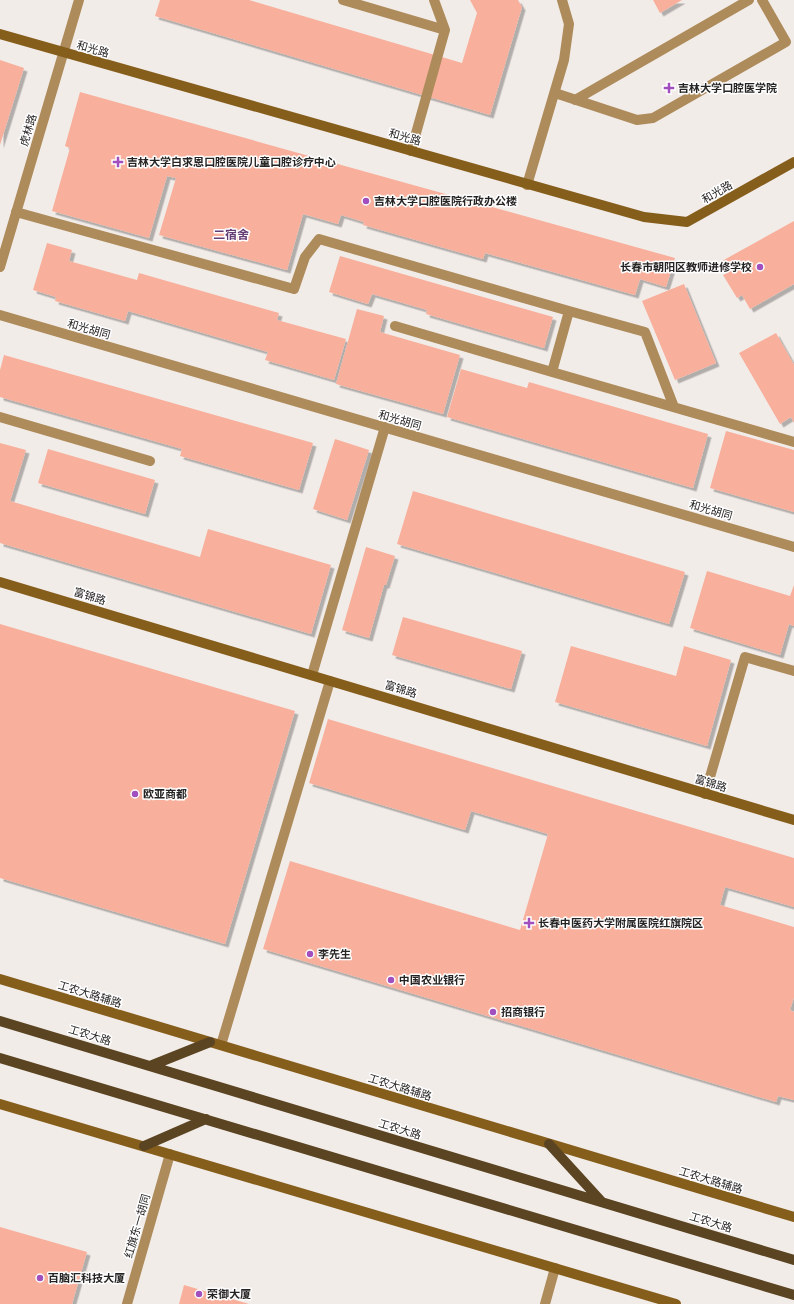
<svg xmlns="http://www.w3.org/2000/svg" width="794" height="1304" viewBox="0 0 794 1304" font-family="Montserrat,'Noto Sans SC',sans-serif">
<style>
.building{fill:#f8af9b;filter:url(#shadow)}
.lines{fill:none;stroke-linecap:round;stroke-linejoin:round}
.lane{stroke:#ae8b5a;stroke-width:10}
.street{stroke:#ae8b5a;stroke-width:10}
.secondary{stroke:#865e1c;stroke-width:10}
.primary{stroke:#5b4421;stroke-width:10}
.poi-dot{fill:#a14fbf;stroke:#fff;stroke-width:1.5}
.labels{text-anchor:middle;stroke-width:3;stroke-linejoin:round;paint-order:stroke}
.street-label{font-size:11px;fill:#262423;stroke:#fff}
.poi-label{font-size:11px;font-weight:bold;fill:#262423;stroke:#fff;text-anchor:start}
.neighbourhood-label{font-size:12px;font-weight:bold;fill:#653d75;stroke:#fff}
</style>
<defs>
<filter id="shadow"><feDropShadow dx="3.5" dy="3.5" stdDeviation="0" flood-color="#0004"/></filter>
</defs>
<rect width="100%" height="100%" fill="#f2ece9"/>
<!-- building -->
<path class="building" d="M160,0H249L462,63L477,13L470,0H518L522,7L490,115L155,16Z
M653,0H682L660,13Z
M0,60L24,68L0,145Z
M80,92L675,258L666,287L640,279L635,295L485,253L483,259L363,225L364,222L341,215L338,224L303,214L287,270L159,235L176,178L167,176L149,238L52,211L70,148L65,146Z
M794,221V284L750,309L742,295L737,298L723,275L729,272L722,261Z
M47,243L72,250L69,261L137,280L139,273L279,313L277,320L346,339L334,380L265,360L268,352L128,311L125,321L55,301L56,297L33,290Z
M340,256L553,317L544,348L426,314L427,310L372,294L368,304L329,292Z
M684,284L716,363L675,380L642,301Z
M357,309L384,316L380,332L460,355L443,414L336,384Z
M776,333L794,365V423L791,417L780,424L739,353Z
M4,355L313,443L299,490L180,456L182,449L0,397V370Z
M461,369L527,388L529,382L708,434L693,488L447,417Z
M726,431L794,450V512L710,488Z
M335,439L369,450L347,520L313,509Z
M0,443L26,450L10,501L200,557L208,529L331,565L311,634L0,543Z
M48,449L155,480L145,514L38,483Z
M413,491L685,572L669,624L397,544Z
M366,547L395,556L386,585H384L369,638L342,630Z
M707,571L790,596L794,585V626L789,624L780,655L690,628Z
M403,617L522,651L511,689L392,655Z
M0,624L295,711L225,944L0,878Z
M571,646L676,676L684,646L731,660L707,746L555,702Z
M328,719L794,858V907L725,887L720,905L794,927V997L790,1010L794,1012V1100L778,1096L776,1102L263,949L290,861L520,930L548,834L471,811L465,830L309,783Z
M0,1227L87,1252L72,1304H0Z
M184,1285L249,1304H179Z"/>
<g class="lines">
<!-- lane -->
<path class="lane" d="M343,0L445,30
M555,93L637,120L653,118L786,42L762,0
M575,100L749,0
M411,151L445,30L434,0
M527,185L564,60L569,24L562,0
M16,212L294,289L305,257L319,239L569,311L552,372L794,442
M569,311L645,332L674,407
M395,326L552,372
M0,417L150,461
M312,675L385,427
M705,794L745,657L794,671
M221,1045L330,681"/>
<!-- street -->
<path class="street" d="M0,267L79,0
M0,315L794,547
M127,1304L170,1154
M545,1304L555,1268"/>
<!-- secondary -->
<path class="secondary" d="M0,34L644,217L687,222L794,162
M0,582L794,820
M0,979L794,1217
M0,1104L676,1304"/>
<!-- primary -->
<path class="primary" d="M0,1021L794,1260
M0,1058L794,1295
M150,1066L210,1042
M549,1144L602,1202
M144,1146L206,1119"/>
</g>
<!-- markers -->
<g class="poi-dot">
<path d="M667 82h4v4h4v4h-4v4h-4v-4h-4v-4h4z"/>
<path d="M116 156h4v4h4v4h-4v4h-4v-4h-4v-4h4z"/>
<circle cx="366" cy="201" r="4"/>
<circle cx="760" cy="267" r="4"/>
<circle cx="135" cy="794" r="4"/>
<path d="M527 917h4v4h4v4h-4v4h-4v-4h-4v-4h4z"/>
<circle cx="310" cy="954" r="4"/>
<circle cx="391" cy="980" r="4"/>
<circle cx="493" cy="1012" r="4"/>
<circle cx="40" cy="1278" r="4"/>
<circle cx="199" cy="1294" r="4"/>
</g>
<g class="labels">
<!-- street labels -->
<g class="street-label">
<text transform="translate(93 49) rotate(16)" y="4">和光路</text>
<text transform="translate(28 130) rotate(-73)" y="4">虎林路</text>
<text transform="translate(405 137) rotate(16)" y="4">和光路</text>
<text transform="translate(717 192) rotate(-30)" y="4">和光路</text>
<text transform="translate(89 329) rotate(16)" y="4">和光胡同</text>
<text transform="translate(400 420) rotate(16)" y="4">和光胡同</text>
<text transform="translate(711 510) rotate(16)" y="4">和光胡同</text>
<text transform="translate(90 596) rotate(17)" y="4">富锦路</text>
<text transform="translate(401 689) rotate(17)" y="4">富锦路</text>
<text transform="translate(711 783) rotate(17)" y="4">富锦路</text>
<text transform="translate(90 994) rotate(17)" y="4">工农大路辅路</text>
<text transform="translate(90 1035) rotate(17)" y="4">工农大路</text>
<text transform="translate(400 1087) rotate(17)" y="4">工农大路辅路</text>
<text transform="translate(400 1129) rotate(17)" y="4">工农大路</text>
<text transform="translate(711 1180) rotate(17)" y="4">工农大路辅路</text>
<text transform="translate(711 1222) rotate(17)" y="4">工农大路</text>
<text transform="translate(137 1226) rotate(-74)" y="4">红旗东一胡同</text>
</g>
<!-- poi labels -->
<g class="poi-label">
<text x="678" y="92">吉林大学口腔医学院</text>
<text x="127" y="166">吉林大学白求恩口腔医院儿童口腔诊疗中心</text>
<text x="374" y="205">吉林大学口腔医院行政办公楼</text>
<text x="752" y="271" text-anchor="end">长春市朝阳区教师进修学校</text>
<text x="143" y="798">欧亚商都</text>
<text x="538" y="927">长春中医药大学附属医院红旗院区</text>
<text x="318" y="958">李先生</text>
<text x="399" y="984">中国农业银行</text>
<text x="501" y="1016">招商银行</text>
<text x="48" y="1282">百脑汇科技大厦</text>
<text x="207" y="1298">荣御大厦</text>
</g>
<!-- neighbourhood labels -->
<g class="neighbourhood-label">
<text x="231" y="239">二宿舍</text>
</g>
</g>
</svg>
